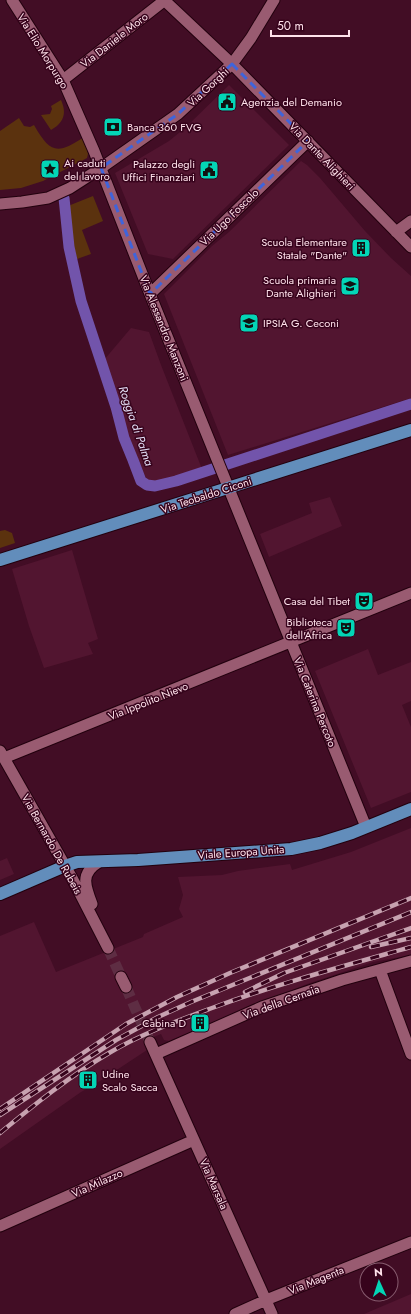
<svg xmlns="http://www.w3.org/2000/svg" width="411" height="1314" viewBox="0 0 411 1314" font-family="Jost,sans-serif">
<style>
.built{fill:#521530}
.green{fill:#5b320e}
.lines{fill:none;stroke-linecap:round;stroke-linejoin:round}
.canal{stroke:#7254ab;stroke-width:11}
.minor-tunnel{stroke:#5e2d43;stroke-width:11;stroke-dasharray:11 5.5;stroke-linecap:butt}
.minor-casing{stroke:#22000e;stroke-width:13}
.major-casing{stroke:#22000e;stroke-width:14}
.minor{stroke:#995b71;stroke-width:11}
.major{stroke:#628dbb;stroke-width:12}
.rail-casing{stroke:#c7a2b0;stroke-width:4.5}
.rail{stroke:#37031c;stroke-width:3;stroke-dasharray:9;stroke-linecap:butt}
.marked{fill:none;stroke:#3f64db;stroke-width:3;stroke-dasharray:8 5;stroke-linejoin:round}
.labels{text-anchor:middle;stroke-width:3;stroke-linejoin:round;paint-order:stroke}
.street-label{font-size:11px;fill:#ffe2eb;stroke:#37031c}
.poi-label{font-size:11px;fill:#ffe2eb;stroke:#37031c;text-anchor:end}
.water-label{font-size:12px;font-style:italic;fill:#e2dcf4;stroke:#37031c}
</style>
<rect width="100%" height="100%" fill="#420d25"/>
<!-- built -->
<path class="built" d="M229,85L289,145L173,259L148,254L115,173L169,141L185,128Z
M301,161L307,165L320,178L365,231L391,258L411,276V398L228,455L164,294L212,246L229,232Z
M131,328L149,332L161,365L202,469L176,478L155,482H149L146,478L129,438L120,406L104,360Z
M330,497L342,526L269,557L260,534L312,513L309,503Z
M72,550L98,639L88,643L93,654L44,668L29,626L12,569Z
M368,649L378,675L411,662V701L402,705L411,727V792L371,808L315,671Z
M411,828V955L373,962L307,984L169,1041L164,1040L161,1034L144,1041L147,1050L94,1085L81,1092L0,1149V936L34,922L56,972L143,937L144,934L183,917L179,909L183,895L178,877L222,875L238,871L290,864L292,870L351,852Z
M7,858L14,874L0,880V861Z
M411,1294V1314H364Z"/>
<!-- green -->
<path class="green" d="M61,100C67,113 64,123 51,130L41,115L50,114L52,109L51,106Z
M19,118L24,126L30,127L34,125C50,153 57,155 84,137L88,154L87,158L43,181L21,188L0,190V131Z
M93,196L103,221L82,230L91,254L77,259L70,231L68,206Z
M5,530L12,533L15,543L0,548V531Z"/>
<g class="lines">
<!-- canal -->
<path class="canal" d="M64,198L69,247L81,301L116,407L124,438L133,460L141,481L147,485L155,486L176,481L411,404"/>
<!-- minor-tunnel -->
<path class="minor-tunnel" d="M108,948L121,977
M126,987L150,1042"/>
<defs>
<path id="minor" d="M12,0L63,80L94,151L150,294L366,827
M164,0L232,64L411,247
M63,80L165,0
M0,204L22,202L48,198L70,188L101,168L178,114L232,64L251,38L274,0
M396,232L411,221
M150,294L308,141
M0,751L72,878L108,948
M4,758L411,593
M92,904C85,886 80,873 99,862
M380,970L411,1054
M121,977L126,987
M150,1042L272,1314
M156,1054L262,1007L342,980L411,961
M0,1226L194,1140
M235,1314L266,1300L411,1242"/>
<path id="major" d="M0,560L411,430
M0,894L65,866L77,862L138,860L291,849L320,843L352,833L411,809"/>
</defs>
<!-- minor casing -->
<use href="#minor" class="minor-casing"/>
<!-- major casing -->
<use href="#major" class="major-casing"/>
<!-- minor -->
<use href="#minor" class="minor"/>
<!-- major -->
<use href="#major" class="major"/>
<defs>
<path id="rail" d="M371,947L411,938
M245,992L284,973L411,928
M0,1109L126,1024L177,997L230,973L411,898
M0,1115L116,1040L158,1017L191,1002L411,912
M0,1133C35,1104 70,1076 109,1053C141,1034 177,1021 212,1008C277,984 344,966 411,947"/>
</defs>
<!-- rail casing -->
<use href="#rail" class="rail-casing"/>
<!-- rail -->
<use href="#rail" class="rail"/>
</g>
<!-- marked area -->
<path class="marked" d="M232,64L308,141L150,294L101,168L178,114Z"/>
<!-- icons -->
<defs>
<symbol id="civic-square" viewBox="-11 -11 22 22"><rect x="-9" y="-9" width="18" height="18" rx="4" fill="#03d5b6" stroke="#37031c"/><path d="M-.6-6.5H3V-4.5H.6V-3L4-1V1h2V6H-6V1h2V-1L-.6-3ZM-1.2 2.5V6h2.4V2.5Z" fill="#111"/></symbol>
<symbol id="bank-square" viewBox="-11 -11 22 22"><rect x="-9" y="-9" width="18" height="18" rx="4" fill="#03d5b6" stroke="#37031c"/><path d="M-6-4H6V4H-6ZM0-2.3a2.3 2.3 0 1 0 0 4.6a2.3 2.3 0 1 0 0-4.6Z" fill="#111"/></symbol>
<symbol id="sight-square" viewBox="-11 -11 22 22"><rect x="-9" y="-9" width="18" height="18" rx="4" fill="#03d5b6" stroke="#37031c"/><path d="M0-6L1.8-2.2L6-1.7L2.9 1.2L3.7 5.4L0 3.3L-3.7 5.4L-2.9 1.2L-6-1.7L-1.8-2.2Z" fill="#111"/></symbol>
<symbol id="building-square" viewBox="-11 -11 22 22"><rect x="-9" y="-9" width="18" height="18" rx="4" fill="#03d5b6" stroke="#37031c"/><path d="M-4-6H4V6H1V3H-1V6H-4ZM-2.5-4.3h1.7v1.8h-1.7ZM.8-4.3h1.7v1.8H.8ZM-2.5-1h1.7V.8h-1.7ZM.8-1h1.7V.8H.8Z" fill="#111"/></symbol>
<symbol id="school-square" viewBox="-11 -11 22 22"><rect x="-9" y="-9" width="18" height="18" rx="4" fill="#03d5b6" stroke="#37031c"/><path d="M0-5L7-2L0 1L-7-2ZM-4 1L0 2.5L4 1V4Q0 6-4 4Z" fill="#111"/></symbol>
<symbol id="theatre-square" viewBox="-11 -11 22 22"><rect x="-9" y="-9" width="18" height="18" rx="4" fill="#03d5b6" stroke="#37031c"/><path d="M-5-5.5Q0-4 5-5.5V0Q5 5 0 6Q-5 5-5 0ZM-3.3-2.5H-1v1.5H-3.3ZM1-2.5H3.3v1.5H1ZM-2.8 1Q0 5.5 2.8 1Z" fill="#111"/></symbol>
</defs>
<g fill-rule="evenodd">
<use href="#civic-square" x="216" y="91" width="22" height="22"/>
<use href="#bank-square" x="102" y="116" width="22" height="22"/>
<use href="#sight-square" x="39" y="158" width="22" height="22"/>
<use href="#civic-square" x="198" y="159" width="22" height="22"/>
<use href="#building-square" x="350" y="237" width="22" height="22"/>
<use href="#school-square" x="339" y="275" width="22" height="22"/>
<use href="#school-square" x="238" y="312" width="22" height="22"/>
<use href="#theatre-square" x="353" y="590" width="22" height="22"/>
<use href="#theatre-square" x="335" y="617" width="22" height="22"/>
<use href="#building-square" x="189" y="1012" width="22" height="22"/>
<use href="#building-square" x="77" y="1069" width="22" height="22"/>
</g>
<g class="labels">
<!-- street labels -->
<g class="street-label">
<text transform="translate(114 40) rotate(-38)" y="4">Via Daniele Moro</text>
<text transform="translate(43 51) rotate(58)" y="4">Via Elio Morpurgo</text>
<text transform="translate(208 87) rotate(-43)" y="4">Via Gorghi</text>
<text transform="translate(322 156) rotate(46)" y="4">Via Dante Alighieri</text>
<text transform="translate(229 217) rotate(-44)" y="4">Via Ugo Foscolo</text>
<text transform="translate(164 328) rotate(68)" y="4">Via Alessandro Manzoni</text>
<text transform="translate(206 495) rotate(-18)" y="4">Via Teobaldo Ciconi</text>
<text transform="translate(148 701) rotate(-22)" y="4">Via Ippolito Nievo</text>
<text transform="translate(315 702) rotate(68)" y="4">Via Caterina Percoto</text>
<text transform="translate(52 844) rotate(61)" y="4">Via Bernardo De Rubeis</text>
<text transform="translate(241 852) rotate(-4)" y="4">Viale Europa Unita</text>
<text transform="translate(281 1002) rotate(-20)" y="4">Via della Cernaia</text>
<text transform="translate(97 1183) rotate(-24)" y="4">Via Milazzo</text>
<text transform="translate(214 1184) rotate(66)" y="4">Via Marsala</text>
<text transform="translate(316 1280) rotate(-22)" y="4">Via Magenta</text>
</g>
<!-- poi labels -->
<g class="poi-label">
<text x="241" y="106" text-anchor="start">Agenzia del Demanio</text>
<text x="127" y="131" text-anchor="start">Banca 360 FVG</text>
<text x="64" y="167" text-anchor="start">Ai caduti<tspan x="64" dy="13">del lavoro</tspan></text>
<text x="195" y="168">Palazzo degli<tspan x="195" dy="13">Uffici Finanziari</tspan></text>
<text x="347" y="246">Scuola Elementare<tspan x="347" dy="13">Statale "Dante"</tspan></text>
<text x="336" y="284">Scuola primaria<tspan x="336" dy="13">Dante Alighieri</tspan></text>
<text x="263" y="327" text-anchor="start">IPSIA G. Ceconi</text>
<text x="350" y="605">Casa del Tibet</text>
<text x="332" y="626">Biblioteca<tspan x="332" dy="13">dell'Africa</tspan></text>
<text x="186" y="1027">Cabina D</text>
<text x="102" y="1078" text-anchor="start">Udine<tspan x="102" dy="13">Scalo Sacca</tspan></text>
</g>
<!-- water labels -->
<g class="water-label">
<text transform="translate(136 426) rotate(71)" y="4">Roggia di Palma</text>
</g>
</g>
<!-- north arrow -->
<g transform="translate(379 1282) rotate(357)"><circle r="19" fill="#37031c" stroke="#875c6f"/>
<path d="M0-3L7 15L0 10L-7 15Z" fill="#03d5b6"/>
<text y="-6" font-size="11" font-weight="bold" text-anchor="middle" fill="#ffe2eb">N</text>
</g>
<!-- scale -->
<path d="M271 30v6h78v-6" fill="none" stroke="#ffe2eb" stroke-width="2"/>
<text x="277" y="30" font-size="12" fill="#ffe2eb" stroke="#37031c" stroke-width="3" paint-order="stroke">50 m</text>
</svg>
